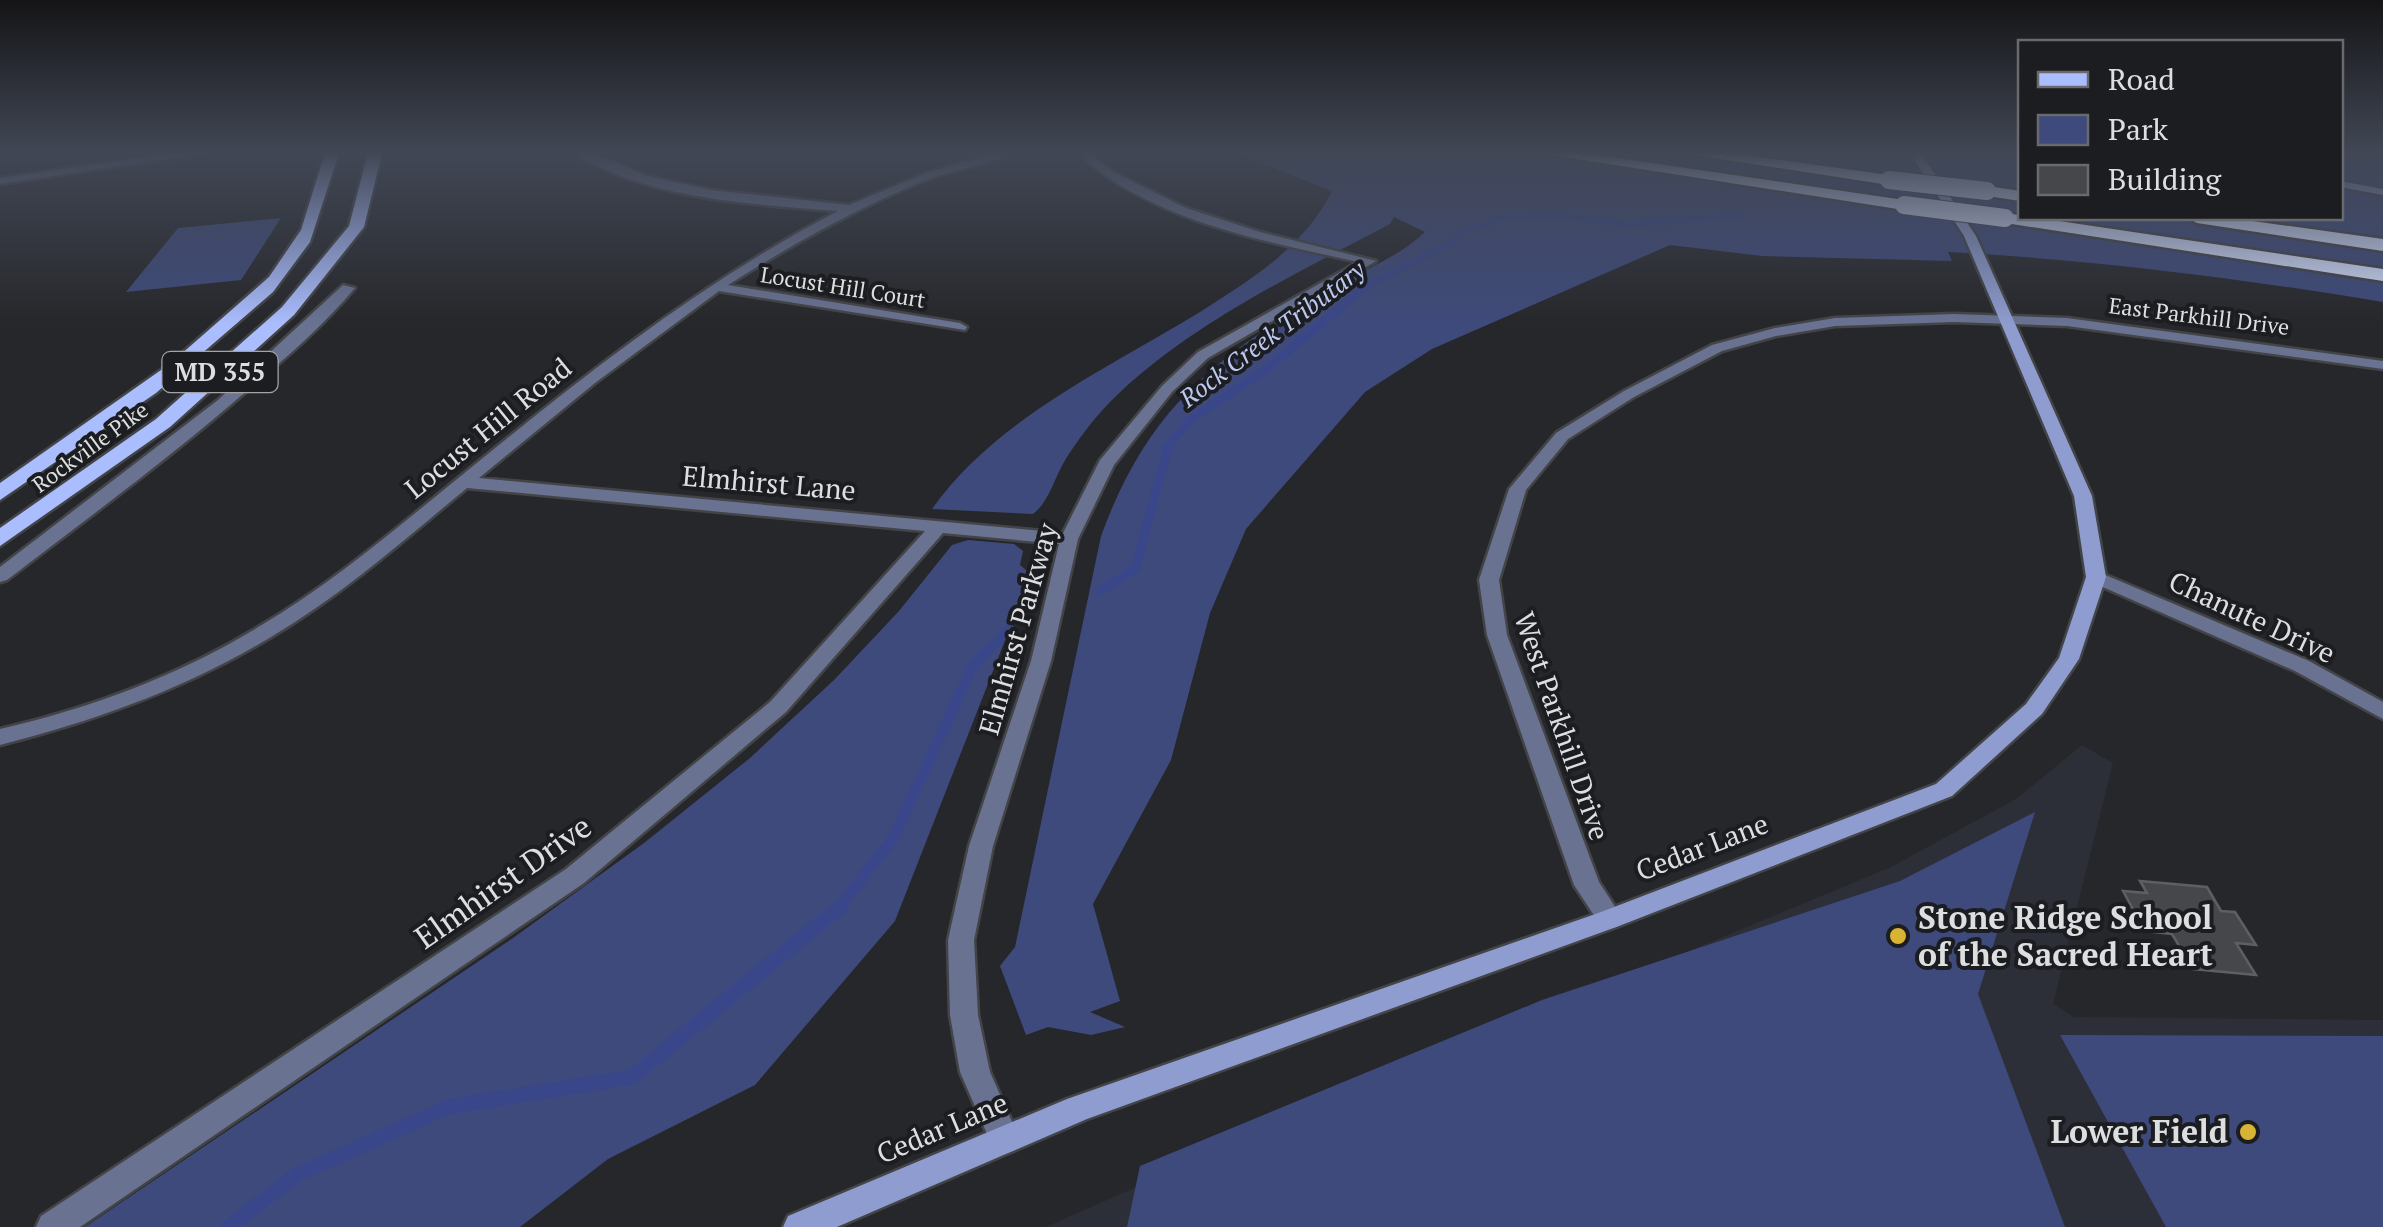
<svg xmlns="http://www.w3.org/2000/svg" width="2383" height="1227" viewBox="0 0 2383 1227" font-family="'PT Serif',serif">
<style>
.built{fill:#2d2f38}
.green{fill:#3e4a7b}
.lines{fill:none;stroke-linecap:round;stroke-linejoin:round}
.stream-far4{stroke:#39478a;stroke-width:6}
.stream-far3{stroke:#39478a;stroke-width:8}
.stream-far2{stroke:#39478a;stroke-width:9}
.stream-far1{stroke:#39478a;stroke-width:11}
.stream{stroke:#39478a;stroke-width:15}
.building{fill:#46474b;stroke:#5e5f63;stroke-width:2.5}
.street-casing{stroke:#434447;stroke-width:5}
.secondary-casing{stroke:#434447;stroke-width:5}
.primary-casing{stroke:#434447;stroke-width:5}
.highway-casing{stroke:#434447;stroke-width:5}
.street{fill:#697291;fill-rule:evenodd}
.secondary{fill:#8e9ccf;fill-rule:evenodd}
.primary{fill:#aabdfe;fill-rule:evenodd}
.highway{fill:#d4defe;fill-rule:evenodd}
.highway-bridge-casing{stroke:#434447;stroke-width:20;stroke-linecap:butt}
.highway-bridge{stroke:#d4defe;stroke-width:18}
.poi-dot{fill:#d9b434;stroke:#1c1d21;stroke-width:4}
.labels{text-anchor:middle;stroke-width:8;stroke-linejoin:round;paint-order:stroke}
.far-street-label{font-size:22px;fill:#dddee0;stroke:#1c1d21}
.far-water-label{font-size:25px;font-style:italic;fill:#bcc8f0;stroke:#1c1d21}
.shield{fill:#1c1d21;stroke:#a3a4a7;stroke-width:2.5}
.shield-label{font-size:25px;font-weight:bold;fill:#dddee0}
.street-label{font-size:28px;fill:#dddee0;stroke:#1c1d21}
.near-street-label{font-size:32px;fill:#dddee0;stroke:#1c1d21}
.near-poi-label{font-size:32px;font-weight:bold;fill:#dddee0;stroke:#1c1d21;text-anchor:start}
</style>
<rect width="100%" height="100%" fill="#26272a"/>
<!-- built -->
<path class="built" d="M2082,745L2113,763L2053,1004L2074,1017L2383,1020V1227H1046L1350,1092L1891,867L2016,799Z"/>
<!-- green -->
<path class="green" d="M1236,153H2020V218H2340L2341,153H2383V302C2238,278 2095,260 1948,252L1952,261L1762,256L1670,245L1432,349L1365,392L1246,529L1210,613L1171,760L1093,904L1120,1001L1090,1012L1125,1027L1091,1035L1048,1027L1026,1035L1000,966L1015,947L1101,536C1149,405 1217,356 1334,287C1365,269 1399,257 1425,232L1394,217L1390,224C1294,275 1189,324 1111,401C1094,418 1076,442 1064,462C1054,479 1049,502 1033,514L932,509C997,418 1107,369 1200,312C1252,279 1304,247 1332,191Z
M281,218L241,280L126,292L178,228Z
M968,540L1014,544L1023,551L1020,565L1031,574L895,921L755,1085L608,1159L520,1227H85L513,938L644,843L750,758L834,680L899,611L952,545Z
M2035,812L1978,994L2065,1227H1127L1140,1166L1542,1000L1900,881Z
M2060,1035L2383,1036V1227H2166Z"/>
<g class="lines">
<!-- stream-far4 -->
<path class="stream-far4" d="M2344,153L2348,164L2372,182
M1367,286L1449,244L1464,230L1502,218L1551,215L1628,224L1741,215"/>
<!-- stream-far3 -->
<path class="stream-far3" d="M1166,449L1190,420L1265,370L1370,283"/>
<!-- stream-far2 -->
<path class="stream-far2" d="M1102,590L1135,569L1168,447
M984,654L1010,629"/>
<!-- stream-far1 -->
<path class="stream-far1" d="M838,909L894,837L974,663L987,651"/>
<!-- stream -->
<path class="stream" d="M228,1227L297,1175L448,1107L632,1077L840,907"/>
</g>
<!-- building -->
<path class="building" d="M2140,881L2207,887L2221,911L2235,912L2256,945L2236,943L2256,975L2193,969L2172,934L2145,931L2123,891L2147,893Z"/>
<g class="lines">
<defs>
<path id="street" d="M175,153H206L0,184V178Z
M575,153H590L648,176L711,190L849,205L926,173L993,153H1011C987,166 956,169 929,179C858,207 793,244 728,285L960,323L967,327L965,330L719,291L595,383L479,478L1063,533L1100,460L1162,386L1198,352L1358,262C1262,240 1153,222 1077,153H1089L1117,174L1186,208L1260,232L1376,261L1208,358L1172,392L1114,465L1078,539L1051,661L993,846L974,940L978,1015L990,1072L1020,1140L1016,1150L1005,1154L994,1150L960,1072L950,1015L948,940L969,846L1031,661L1059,544L943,533L786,712L584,883L80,1227H36L41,1216L566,869L770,702L925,531L467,488C404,540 342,595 271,637C187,688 95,721 0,745V729C91,708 180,675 260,626C338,580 407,519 478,462C592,369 707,279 838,211C756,204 645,200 575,153Z
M343,285L355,288C324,325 286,358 249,389C171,457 88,518 7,580L0,582V567L218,400Z
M1954,314L2067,318L2383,361V369L2067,326L1954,322L1835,326L1776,336L1722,351L1634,397L1568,439L1526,490L1499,580L1507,635L1599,882L1623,919L1619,926L1610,929L1601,926L1574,885L1487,635L1479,580L1509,489L1556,433L1624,391L1712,345L1775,328L1835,318Z
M2096,571L2309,661L2383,702V719L2295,671L2089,581L2086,577L2089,573Z"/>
<path id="secondary" d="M1910,153H1921L1976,236L2092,496L2106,577L2079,659L2042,714L1952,796L1619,926L1087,1119L837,1227H783L788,1216L1067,1099L1601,912L1936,784L2026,704L2059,658L2086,577L2074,496L1964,236Z
M2340,181L2383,189V195L2340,187Z"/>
<path id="primary" d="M325,153H339L310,242L273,292L156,393L0,500V483L171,363L269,277L301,230Z
M368,153H382L364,227L294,315L170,427L0,546V528L156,419L282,307L349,226Z"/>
<path id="highway" d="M1539,153H1583L1904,200L1913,205L1904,210Z
M1682,153H1728L1889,175L1897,180L1889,185Z
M1987,186L2020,191V201L1981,195V187Z
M2005,213L2383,269V281L1999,222L1996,218Z
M2188,218H2231L2383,239V251L2197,223Z"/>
</defs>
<!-- street casing -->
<use href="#street" class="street-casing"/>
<!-- secondary casing -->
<use href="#secondary" class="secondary-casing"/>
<!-- primary casing -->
<use href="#primary" class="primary-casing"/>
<!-- highway casing -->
<use href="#highway" class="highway-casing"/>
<!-- street -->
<use href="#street" class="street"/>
<!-- secondary -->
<use href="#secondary" class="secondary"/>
<!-- primary -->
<use href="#primary" class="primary"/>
<!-- highway -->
<use href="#highway" class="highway"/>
<defs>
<path id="highway-bridge" d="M1889,180L1987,191
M1904,205L2005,218"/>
</defs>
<!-- highway-bridge casing -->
<use href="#highway-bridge" class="highway-bridge-casing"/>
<!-- highway-bridge -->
<use href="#highway-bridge" class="highway-bridge"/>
</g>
<!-- sky -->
<linearGradient id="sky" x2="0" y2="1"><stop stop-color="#151517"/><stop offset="0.47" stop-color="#414755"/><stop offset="1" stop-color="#414755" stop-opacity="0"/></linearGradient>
<rect width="2383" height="325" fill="url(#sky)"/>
<!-- markers -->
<g class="poi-dot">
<circle cx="1898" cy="936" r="10"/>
<circle cx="2248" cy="1132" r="10"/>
</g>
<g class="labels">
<!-- far-street labels -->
<g class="far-street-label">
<text transform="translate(843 287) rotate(9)" y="8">Locust Hill Court</text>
<text transform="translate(2199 316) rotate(7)" y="8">East Parkhill Drive</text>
<text transform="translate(90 447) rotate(-36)" y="8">Rockville Pike</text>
</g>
<!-- far-water labels -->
<g class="far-water-label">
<text transform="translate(1272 334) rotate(-37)" y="9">Rock Creek Tributary</text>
</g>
<!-- shield labels -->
<rect class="shield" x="162.5" y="352" width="115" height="40" rx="8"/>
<g class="shield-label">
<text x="220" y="381">MD 355</text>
</g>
<!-- street labels -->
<g class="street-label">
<text transform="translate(488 428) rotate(-39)" y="10">Locust Hill Road</text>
<text transform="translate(769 483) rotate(5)" y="10">Elmhirst Lane</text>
<text transform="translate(2252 617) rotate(25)" y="10">Chanute Drive</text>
<text transform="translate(1018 629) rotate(-74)" y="10">Elmhirst Parkway</text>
<text transform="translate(1562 726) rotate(71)" y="10">West Parkhill Drive</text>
<text transform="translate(1702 847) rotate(-21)" y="10">Cedar Lane</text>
<text transform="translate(942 1128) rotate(-23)" y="10">Cedar Lane</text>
</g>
<!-- near-street labels -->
<g class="near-street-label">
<text transform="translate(503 882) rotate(-35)" y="11">Elmhirst Drive</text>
</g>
<!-- near-poi labels -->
<g class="near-poi-label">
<text x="1918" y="929">Stone Ridge School<tspan x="1918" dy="37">of the Sacred Heart</tspan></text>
<text x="2228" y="1143" text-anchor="end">Lower Field</text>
</g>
</g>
<!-- legend -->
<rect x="2018" y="40" width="325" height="180" fill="#1c1d21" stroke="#696a6d" stroke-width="2.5"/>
<rect x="2038" y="72" width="50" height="15" fill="#aabdfe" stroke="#696a6d" stroke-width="2.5"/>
<text x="2108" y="90" font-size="30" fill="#dddee0">Road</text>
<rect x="2038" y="115" width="50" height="30" fill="#3e4a7b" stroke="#696a6d" stroke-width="2.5"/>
<text x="2108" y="140" font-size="30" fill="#dddee0">Park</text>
<rect x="2038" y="165" width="50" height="30" fill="#46474b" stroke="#696a6d" stroke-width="2.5"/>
<text x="2108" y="190" font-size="30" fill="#dddee0">Building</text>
</svg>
